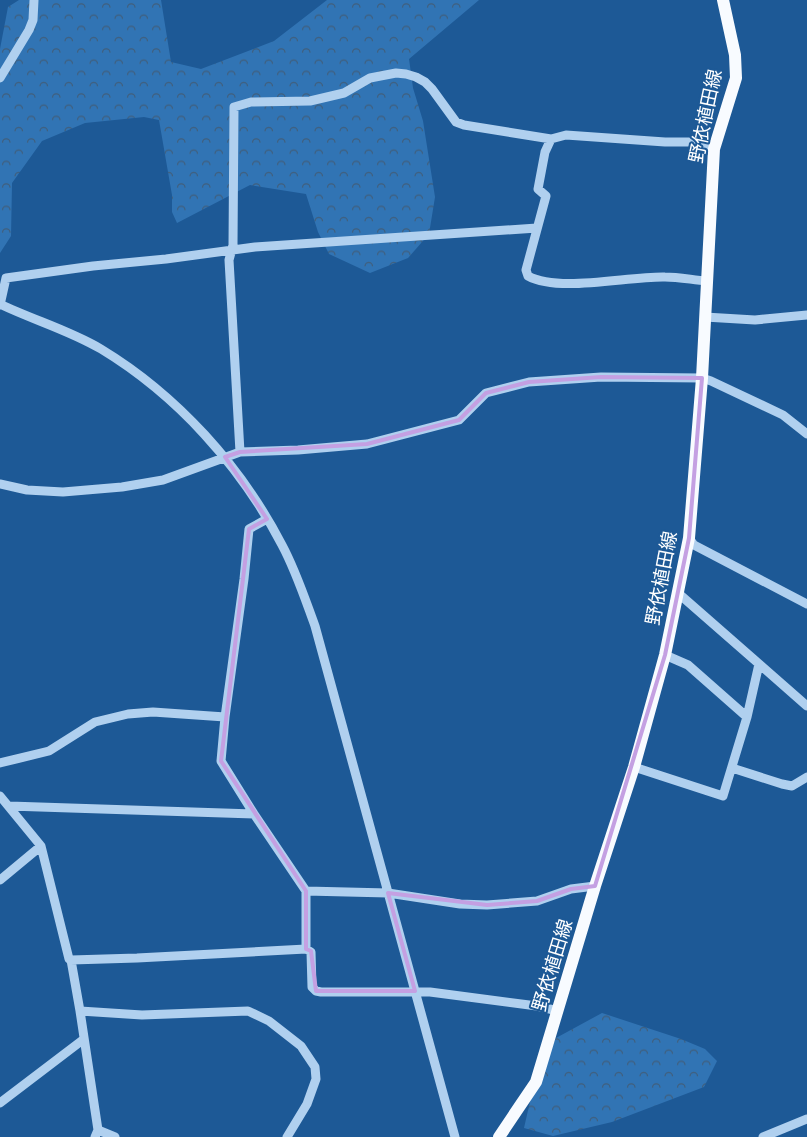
<svg xmlns="http://www.w3.org/2000/svg" width="807" height="1137" viewBox="0 0 807 1137" font-family="Karla,'Noto Sans JP',sans-serif">
<style>
.forest{fill:url(#forest-crowns)}
.lines{fill:none;stroke-linecap:round;stroke-linejoin:round}
.minor{stroke:#b0d0ef;stroke-width:9}
.major{stroke:#f8fbff;stroke-width:12}
.marked{fill:none;stroke:#c4a0e2;stroke-width:4;stroke-linejoin:round}
.labels{text-anchor:middle;stroke-width:4;stroke-linejoin:round;paint-order:stroke}
.street-label{font-size:19px;fill:#fff;stroke:#1d5996}
</style>
<defs>
<pattern id="forest-crowns" width="20" height="18" patternUnits="userSpaceOnUse" patternTransform="scale(1.25)"><rect width="20" height="18" fill="#3174b4"/><path d="M2 6a3 3 0 1 1 6 0M12 15a3 3 0 1 1 6 0" fill="none" stroke="#405e7b"/></pattern>
</defs>
<rect width="100%" height="100%" fill="#1d5996"/>
<!-- forest -->
<path class="forest" d="M19,0H161L171,62L201,69L274,41L327,0H479L409,59L413,88L423,121L435,197L429,234L408,258L370,273L329,254L318,232L306,194L250,185L177,223L172,212V195L159,120L144,117L85,123L42,141L12,183L11,236L0,253V49L8,7Z
M602,1013L681,1039L705,1049L717,1061L704,1087L612,1122L553,1136L524,1128L532,1093L556,1038Z"/>
<g class="lines">
<!-- minor -->
<path class="minor" d="M0,78L29,30L33,20L34,0
M551,139L545,152L538,189L546,196L526,270L528,276C559,293 628,276 665,277C679,277 693,280 707,281
M0,304C33,320 69,330 101,349C177,395 241,466 282,545C296,571 305,599 315,626L455,1137
M0,305L6,278L93,266L166,259L255,247L537,228
M705,317L755,320L807,315
M240,452L229,260L233,245L234,107L251,102L310,101L344,93L370,78L396,73L406,74L416,77L425,82L432,89L456,122L464,125L551,139L566,135L665,142H698L714,149
M0,484L27,490L63,492L122,487L163,480L240,452L298,450L367,444L459,420L486,393L529,382L601,377L702,378L711,381L783,415L807,434
M267,519L249,529L244,579L225,717L221,761L254,814L306,891V949L311,952L312,987L316,991L321,992H430L537,1006L558,1011
M689,538L694,545L807,604
M678,593L807,706
M665,655L688,665L747,717
M0,763L49,751L95,722L128,714L153,712L225,717
M634,767L723,796L747,717L759,664
M732,768L782,784L792,786L807,777
M0,796L41,846L69,959L71,960L80,1011L98,1130L95,1137
M9,806L254,814
M0,880L41,846
M306,891L388,893L460,904L487,905L537,901L571,889L595,886
M71,960L137,958L306,949
M80,1011L142,1015L248,1011L269,1021L301,1046L315,1067L316,1079L307,1104L287,1137
M0,1103L84,1039
M98,1130L115,1137
M763,1137L807,1119"/>
<!-- major -->
<path class="major" d="M499,1137L536,1082L595,886L634,767L665,655L689,538L702,378L714,149L736,78L735,55L723,0"/>
</g>
<!-- marked area -->
<path class="marked" d="M601,377L702,378L689,538L665,655L595,886L571,889L537,901L487,905L388,893L415,991H316L311,951L306,949V891L221,761L249,529L267,519L225,457L240,452L367,444L459,420L486,393L529,382Z"/>
<g class="labels">
<!-- street labels -->
<g class="street-label">
<text transform="translate(705 116) rotate(-78)" y="7">野依植田線</text>
<text transform="translate(661 578) rotate(-79)" y="7">野依植田線</text>
<text transform="translate(552 965) rotate(-73)" y="7">野依植田線</text>
</g>
</g>
</svg>
